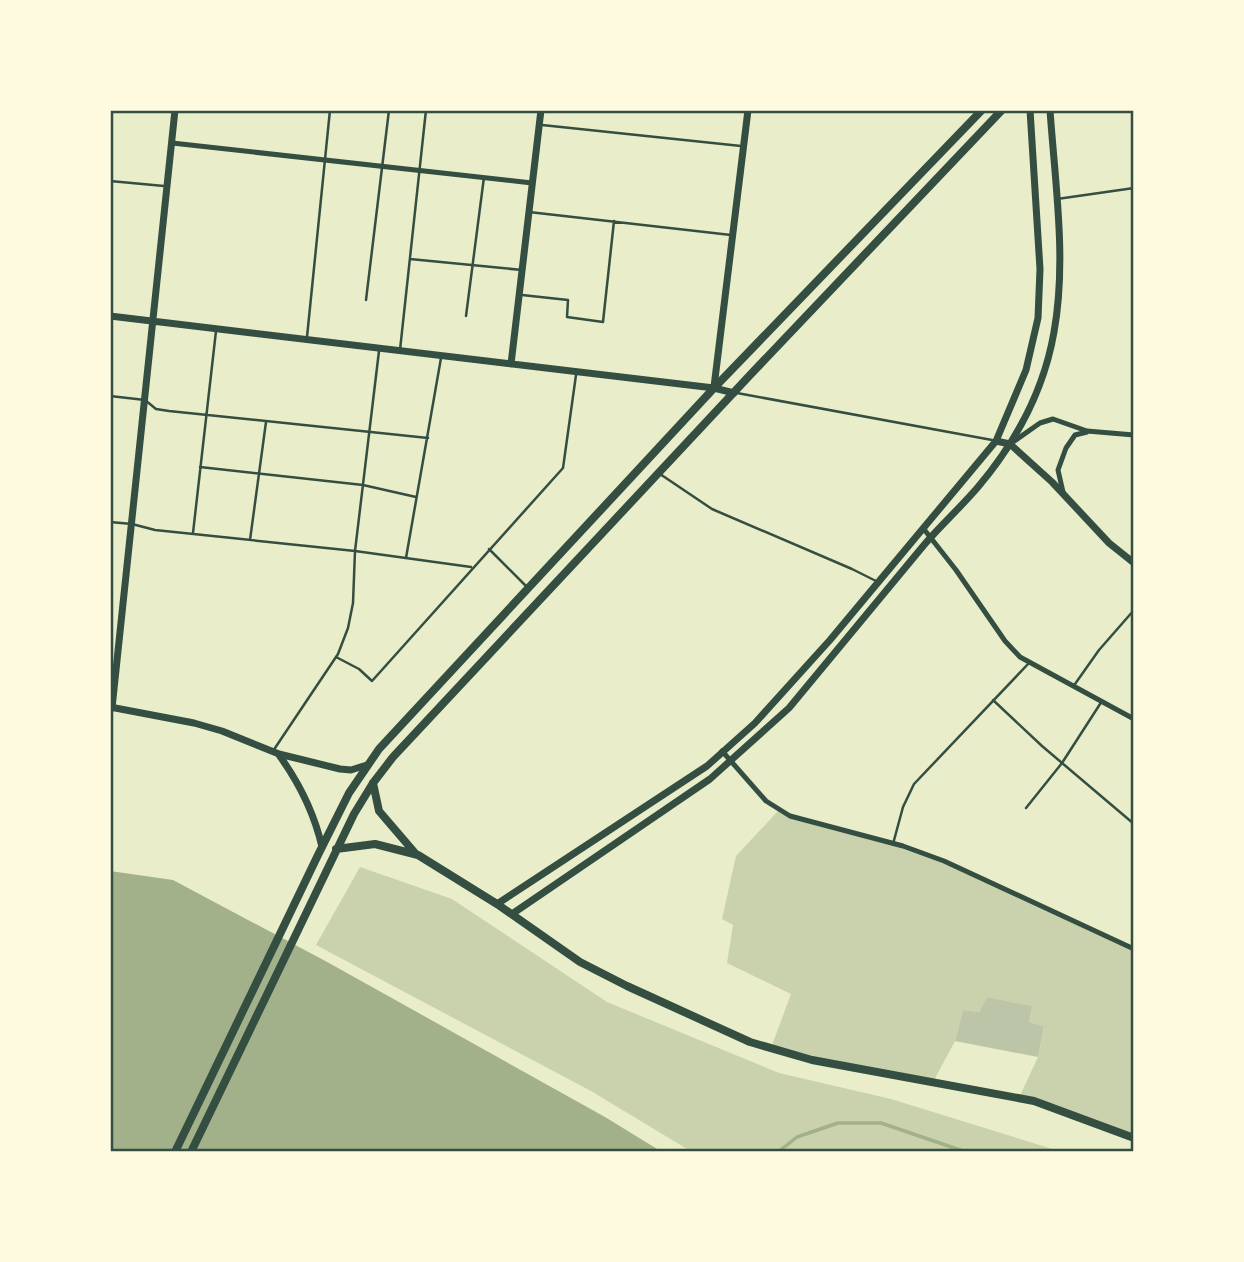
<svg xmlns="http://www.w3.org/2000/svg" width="1244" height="1262" viewBox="0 0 1244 1262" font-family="Bitter,serif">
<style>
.green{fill:#cad2ad}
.water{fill:#a3b18a}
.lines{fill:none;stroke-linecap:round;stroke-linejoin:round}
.stream{stroke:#a3b18a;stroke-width:3.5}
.building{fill:#bcc5a7}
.service{stroke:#344e41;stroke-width:2.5}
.minor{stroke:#344e41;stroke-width:5}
.tertiary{stroke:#344e41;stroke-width:7}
.secondary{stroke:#344e41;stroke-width:8}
.neatline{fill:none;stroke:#344e41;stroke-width:2.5}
</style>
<rect width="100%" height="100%" fill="#e9edc9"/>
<!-- green -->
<path class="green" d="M780,809L790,816L903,846L988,881L1134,949V1139L1019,1098L1038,1057L1044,1028L1029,1022L1031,1006L987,997L979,1012L963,1010L955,1041L932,1084L771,1048L791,994L727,963L733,925L722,919L736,856Z
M360,867L452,899L607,1002L779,1073L891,1099L1062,1152H692L591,1091L316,945Z"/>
<!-- water -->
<path class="water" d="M110,871L173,880L329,963L605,1117L662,1152H110Z"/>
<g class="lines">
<!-- stream -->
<path class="stream" d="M778,1152L797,1137L838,1123H881L966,1152"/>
</g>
<!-- building -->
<path class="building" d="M987,997L1032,1006L1029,1022L1044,1027L1038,1057L955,1041L963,1010L979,1012Z"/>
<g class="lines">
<!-- service -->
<path class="service" d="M542,125L741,146
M110,129L112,110
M110,181L164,186
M1057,199L1134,188
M529,212L731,235
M410,259L522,270
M522,295L568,300L567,317L603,322L614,221
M366,300L389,110
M466,316L484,177
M307,337L330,110
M400,350L426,110
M737,393L992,440
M110,396L145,400L156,409L169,411L428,438
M200,467L363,485L416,497
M660,474L712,509L852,569L878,582
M110,522L132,524L155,530L355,551L471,567
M193,533L216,331
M250,540L266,422
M489,549L526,586
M406,558L441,358
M336,657L359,669L372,681L563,468L576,375
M1075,684L1099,650L1134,610
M993,700L1042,746L1134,824
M273,751L338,654L348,628L353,603L355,551L379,351
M1026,808L1062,763L1102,701
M893,844L903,807L914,784L1029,663"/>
<!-- minor -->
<path class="minor" d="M172,143L532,183
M1013,442L1040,423L1053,419L1087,431L1134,435
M1063,492L1058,470L1066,448L1075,435L1087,432
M923,528L956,570L1005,641L1020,657L1134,719
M722,751L766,801L790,816L903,846L944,861L1134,949"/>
<!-- tertiary -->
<path class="tertiary" d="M110,316L714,388L734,393
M511,364L541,110
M714,387L748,110
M996,441L1010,444L1052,482L1109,543L1134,563
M110,707L194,723L222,731L279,754L340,769L351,770L367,765
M112,708L175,110
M279,755C300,784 314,812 322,847
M497,904L707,766L755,723L830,640L996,441L1026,370L1038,318L1040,269L1030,110
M512,914L710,779L789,708C834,653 879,599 924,545C941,525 961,507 978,487C1016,442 1044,390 1054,332C1067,260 1055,183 1050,110"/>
<!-- secondary -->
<path class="secondary" d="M373,783L379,811L415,853
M336,849L375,844L418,855L497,904L580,962L627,986L750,1042L812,1060L1034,1101L1134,1138
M175,1152L318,855L349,793L379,749L714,388L982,110
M191,1152L354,814L373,783L393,757L751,374L1002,110"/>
</g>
<!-- border -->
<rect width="1244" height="1262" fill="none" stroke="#fefae0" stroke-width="224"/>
<rect x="112" y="112" width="1020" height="1038" class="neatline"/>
</svg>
